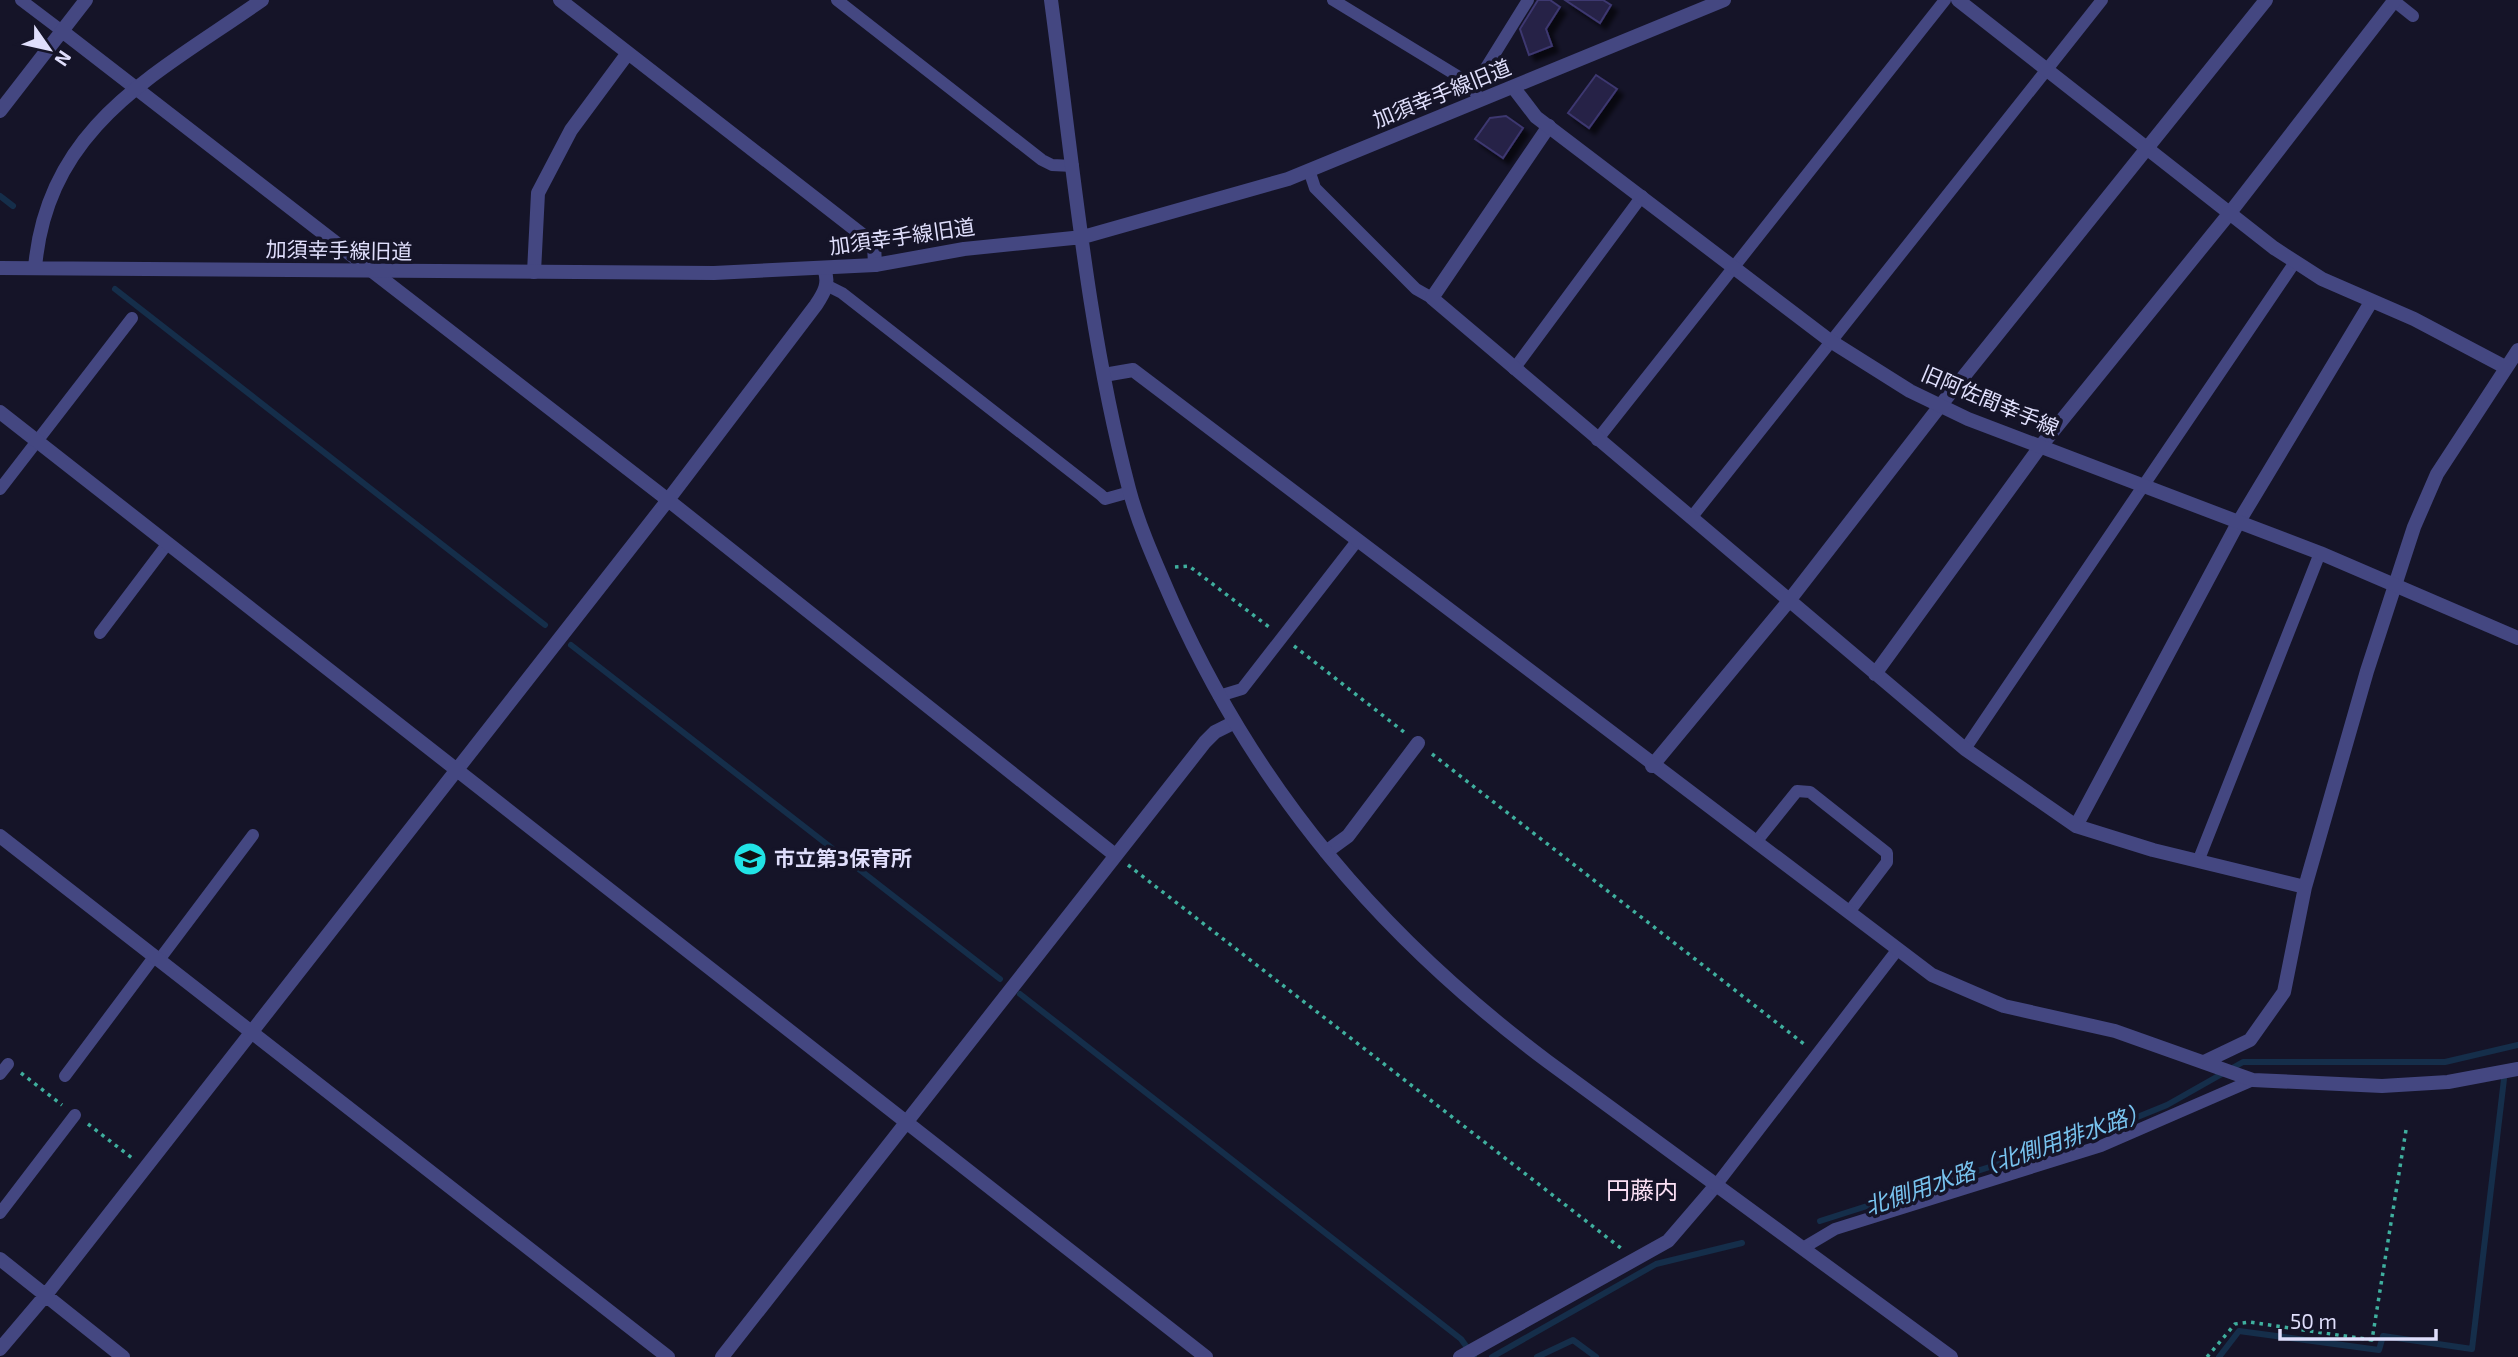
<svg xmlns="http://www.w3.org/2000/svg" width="2518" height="1357" viewBox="0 0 2518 1357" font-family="'Exo 2','Noto Sans JP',sans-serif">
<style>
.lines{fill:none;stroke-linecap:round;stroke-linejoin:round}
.stream{stroke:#152e4a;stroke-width:6}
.building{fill:#262247;stroke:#3d3770;stroke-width:2;filter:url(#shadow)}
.path{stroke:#3faf9e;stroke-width:3.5;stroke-dasharray:3.5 5;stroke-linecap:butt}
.service{stroke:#444781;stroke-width:12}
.minor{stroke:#444781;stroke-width:14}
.tertiary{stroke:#444781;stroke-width:14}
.labels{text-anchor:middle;stroke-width:7;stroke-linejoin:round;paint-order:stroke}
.street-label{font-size:21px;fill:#dfdefb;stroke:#151428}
.poi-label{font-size:21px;font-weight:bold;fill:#dfdefb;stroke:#151428;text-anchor:start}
.water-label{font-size:23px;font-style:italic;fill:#78c3ef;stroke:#151428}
.quarter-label{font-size:24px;fill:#fbe0f4;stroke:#151428}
</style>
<defs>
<filter id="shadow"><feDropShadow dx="6" dy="6" stdDeviation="2" flood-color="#0009"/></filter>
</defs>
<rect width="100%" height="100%" fill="#151428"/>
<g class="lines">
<!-- stream -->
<path class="stream" d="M0,196L13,206
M115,289L545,625
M571,645L1000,979
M1020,994L1461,1339L1474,1357
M1820,1221L2103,1131L2167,1105L2243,1062H2445L2518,1045
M1492,1357L1656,1264L1742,1243
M1537,1357L1573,1340L1596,1357
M2219,1357L2239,1331L2379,1350L2383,1336L2472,1349L2504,1079"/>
</g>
<!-- building -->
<path class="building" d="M1538,0H1550L1560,7L1546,29L1552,46L1529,55L1520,29Z
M1565,0H1603L1611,5L1600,23Z
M1596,75L1617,89L1589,128L1568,113Z
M1506,116L1523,128L1503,158L1475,139L1490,118Z"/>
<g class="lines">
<!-- path -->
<path class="path" d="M1175,567L1189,566L1269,627
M1294,646L1404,732
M1432,754L1804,1044
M1128,865L1622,1249
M21,1073L62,1105
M88,1124L132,1158
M2207,1357L2235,1324L2249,1322L2372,1340L2406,1130"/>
<!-- service -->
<path class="service" d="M21,0L62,31
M837,0L1042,160L1052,165L1073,166
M1333,0L1469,83L1480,100
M2393,0L2413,16
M1474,87L1528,0
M1309,170L1315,188L1416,289L1432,298
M826,285L842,293L1101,495L1105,499L1130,492
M1514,369L1642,196
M1597,440L1945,0
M0,489L132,318
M1691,518L2102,0
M100,633L168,543
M1219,696L1242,689L1357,541
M1965,749L2295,262
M1756,842L1797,791L1810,792L1887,853V862L1849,912
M2199,859L2320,553
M159,960L253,835
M0,1074L8,1064
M65,1076L154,957
M1717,1184L1898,949
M0,1213L75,1115
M1803,1248L1835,1229L2101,1146L2253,1080"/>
<!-- minor -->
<path class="minor" d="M560,0L874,244L875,265
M1958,0L2274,248L2322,279L2414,319L2505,367
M62,31L668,500L1115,855
M0,111L86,0
M1549,126L1432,298L1965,749L2076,826L2153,850L2305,887
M534,272L538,193L571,130L628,53
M1104,375L1133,370L1932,975L2004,1006L2115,1031L2253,1080L2382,1086L2448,1082L2518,1069
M0,412L1206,1357
M1875,674L2040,447L2229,214L2394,1
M1652,766L1788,602L1940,406L2266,0
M2076,826L2238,523L2371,302
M0,836L668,1357
M1326,852L1348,836L1418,743
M2204,1062L2250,1040L2284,992L2305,887L2367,671L2414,527L2437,474L2518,350
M0,1259L123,1357
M0,1349L45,1296L668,500L816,305C824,293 830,283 824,269
M722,1357L1205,742L1215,732L1233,723
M1460,1357L1668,1241L1717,1184"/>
<!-- tertiary -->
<path class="tertiary" d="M1051,0C1073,163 1087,330 1129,489C1139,527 1157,566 1173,603C1258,793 1382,937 1547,1061L1951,1357
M1513,87L1536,117L1829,340L1910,391L1968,419L2320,553L2518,638
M0,268L714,273L875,265L964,249L1083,237L1288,179L1724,0
M35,268C47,125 157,74 262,0"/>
</g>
<!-- icons -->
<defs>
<symbol id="school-disc" viewBox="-11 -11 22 22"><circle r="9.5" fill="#21e3e5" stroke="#151428"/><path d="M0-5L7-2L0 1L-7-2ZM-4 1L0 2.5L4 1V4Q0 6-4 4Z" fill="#111"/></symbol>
</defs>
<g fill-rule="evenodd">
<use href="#school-disc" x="731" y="840" width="38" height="38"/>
</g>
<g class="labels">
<!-- street labels -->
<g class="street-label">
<text transform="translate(1442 94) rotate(-22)" y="7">加須幸手線旧道</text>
<text transform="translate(902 237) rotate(-8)" y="7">加須幸手線旧道</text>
<text transform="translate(339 251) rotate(1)" y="7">加須幸手線旧道</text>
<text transform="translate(1990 401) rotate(23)" y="7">旧阿佐間幸手線</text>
</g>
<!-- poi labels -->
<g class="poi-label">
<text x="774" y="866">市立第3保育所</text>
</g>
<!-- water labels -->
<g class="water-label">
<text transform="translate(2007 1159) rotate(-19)" y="8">北側用水路（北側用排水路）</text>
</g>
<!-- quarter labels -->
<g class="quarter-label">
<text x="1642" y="1199">円藤内</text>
</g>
</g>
<!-- north arrow -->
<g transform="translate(49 49) rotate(124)" stroke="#151428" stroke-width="5" paint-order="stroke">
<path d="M0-5L12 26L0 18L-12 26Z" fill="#dfdefb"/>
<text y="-10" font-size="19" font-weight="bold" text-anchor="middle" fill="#dfdefb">N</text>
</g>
<!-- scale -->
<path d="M2280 1329v10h156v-10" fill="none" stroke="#dfdefb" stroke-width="3.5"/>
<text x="2290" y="1329" font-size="21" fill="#dfdefb" stroke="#151428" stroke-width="5" paint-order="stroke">50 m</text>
</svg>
